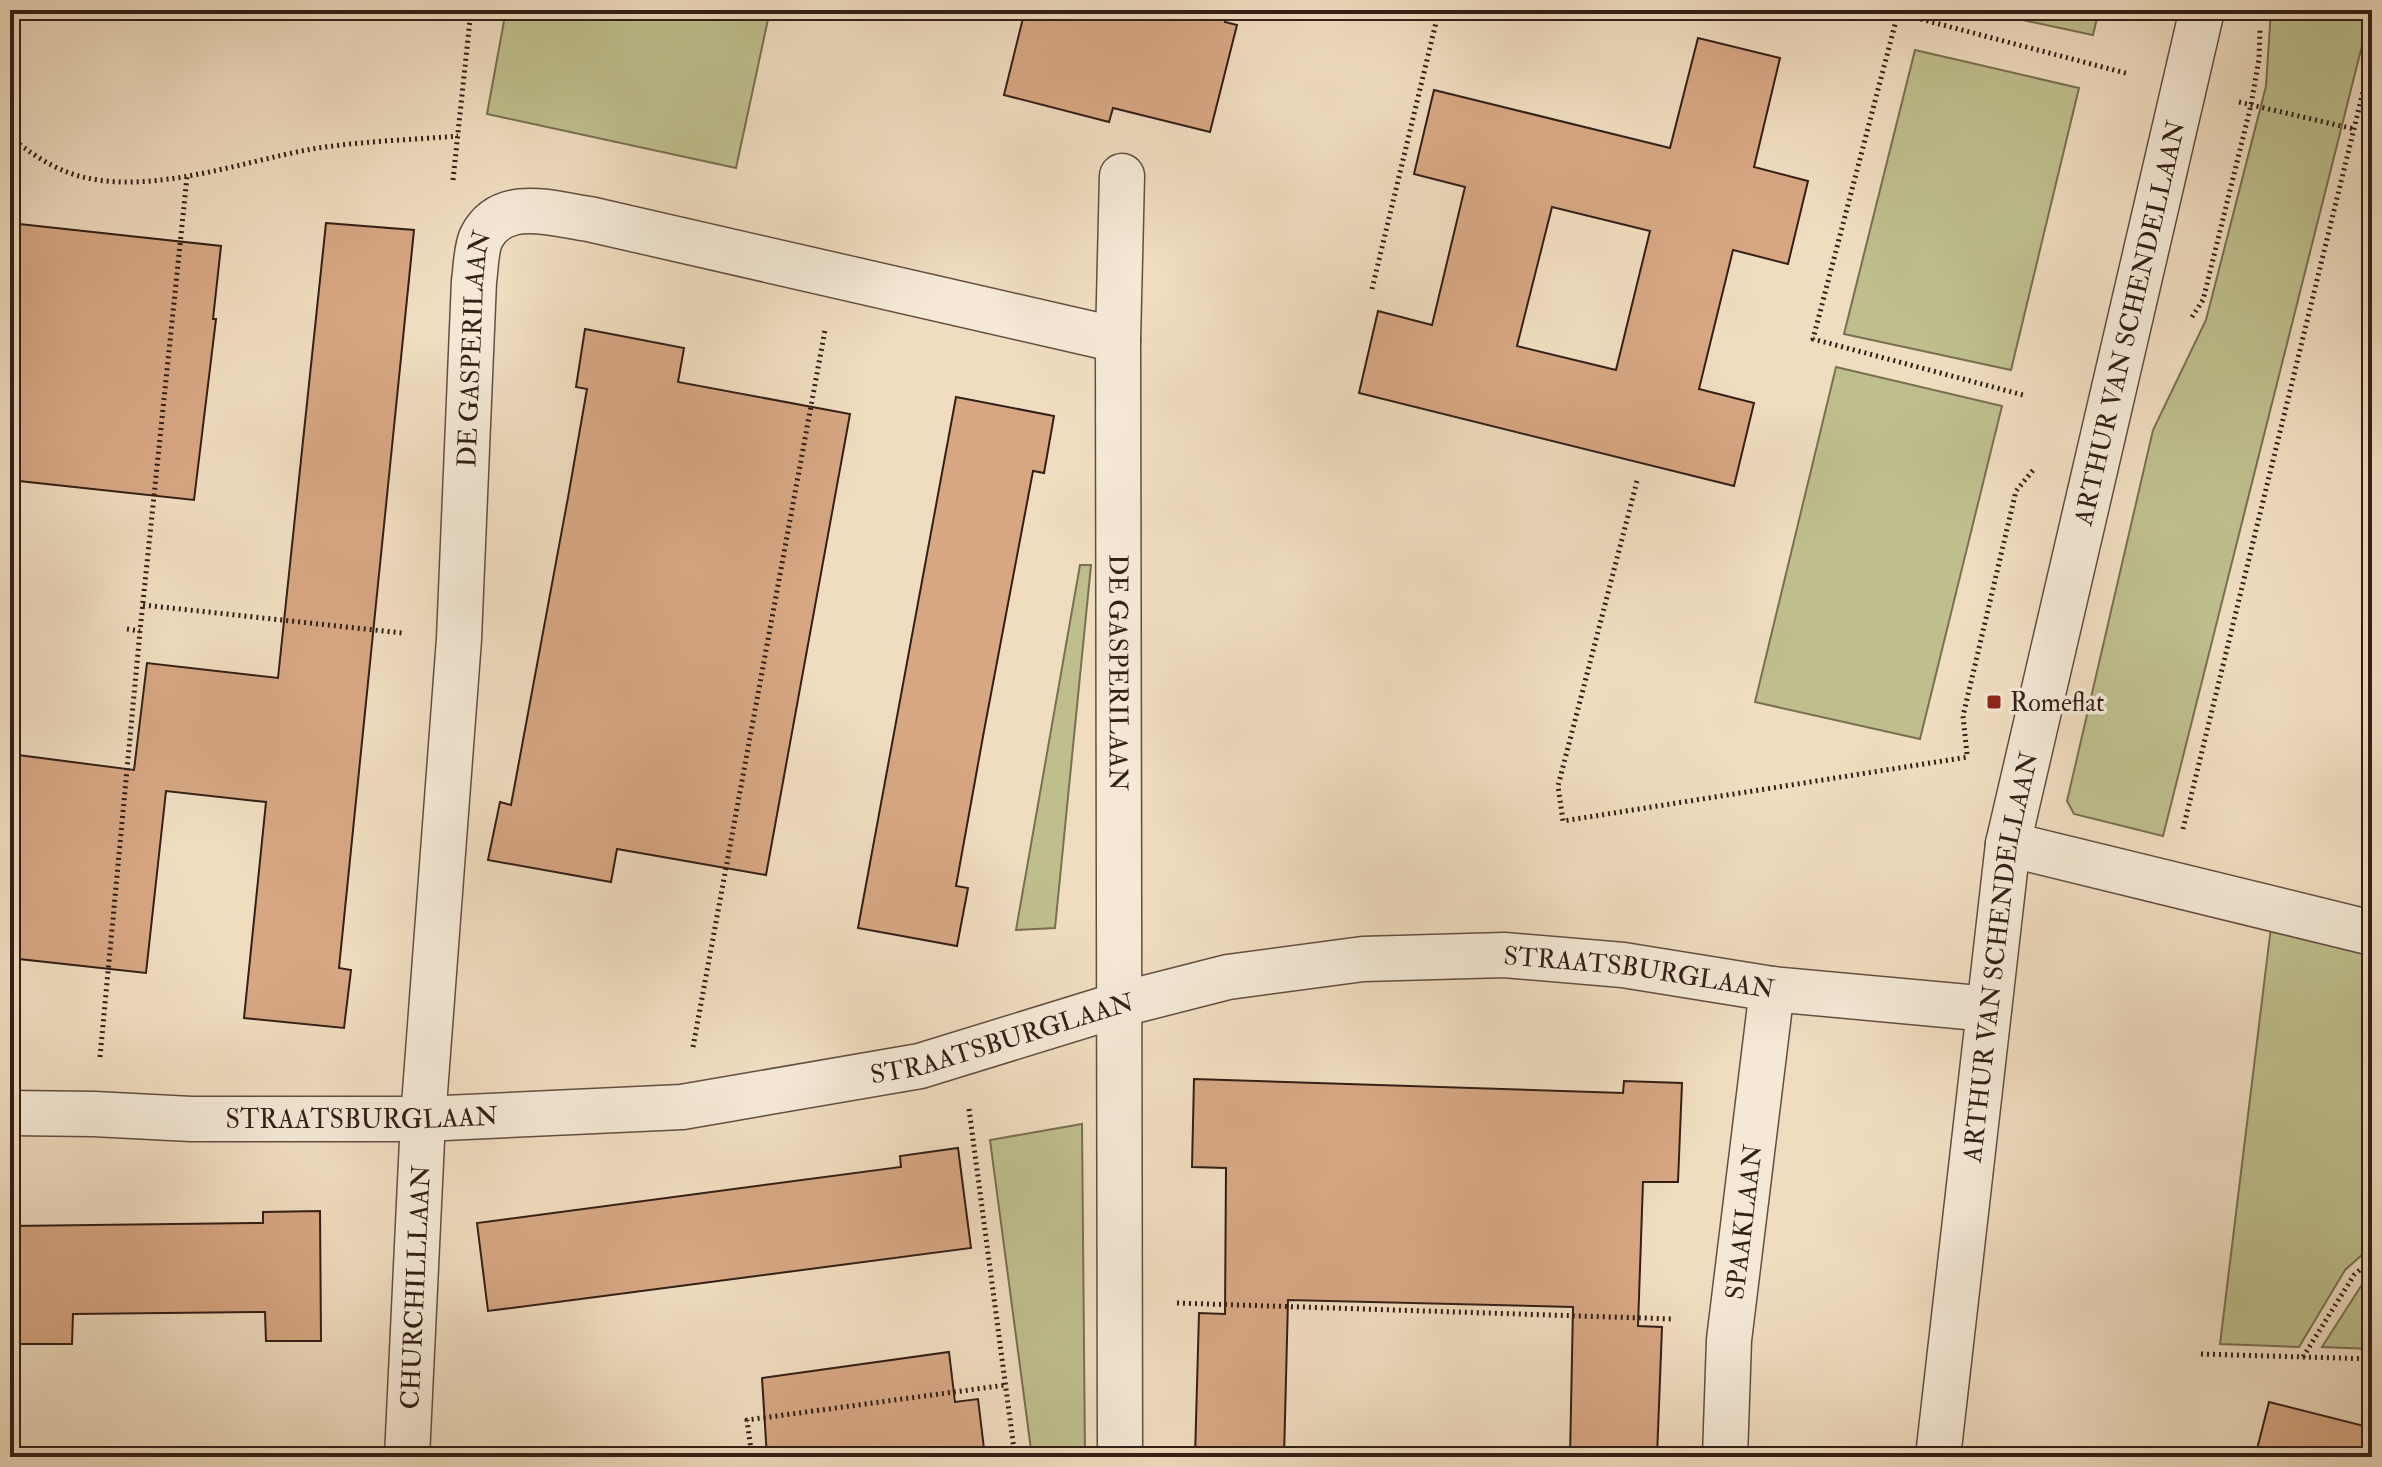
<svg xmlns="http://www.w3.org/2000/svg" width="2382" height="1467" viewBox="0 0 2382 1467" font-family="'IM FELL Double Pica',serif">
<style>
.green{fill:#bfbf8e;stroke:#796f52;stroke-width:2}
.building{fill:#d7a784;stroke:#331f17;stroke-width:2;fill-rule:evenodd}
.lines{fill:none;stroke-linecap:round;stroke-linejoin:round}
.minor-casing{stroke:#624e41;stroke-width:47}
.path{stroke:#331f17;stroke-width:5;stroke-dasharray:2 4;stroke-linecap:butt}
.minor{stroke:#f5e9d6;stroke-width:44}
.poi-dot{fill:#8f2418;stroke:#f5e9d6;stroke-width:3}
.labels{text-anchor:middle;stroke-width:7;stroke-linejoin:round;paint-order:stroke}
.street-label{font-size:26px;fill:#331f17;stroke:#f5e9d6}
.poi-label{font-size:26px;fill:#331f17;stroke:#f5e9d6;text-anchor:start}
</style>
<rect width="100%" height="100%" fill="#f0ddc0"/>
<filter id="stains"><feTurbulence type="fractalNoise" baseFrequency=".0025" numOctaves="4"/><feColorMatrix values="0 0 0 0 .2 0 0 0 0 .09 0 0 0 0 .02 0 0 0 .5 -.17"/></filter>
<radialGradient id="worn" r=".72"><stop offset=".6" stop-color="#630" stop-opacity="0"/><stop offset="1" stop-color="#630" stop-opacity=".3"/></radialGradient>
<!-- green -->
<path class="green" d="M506,10H770L736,168L487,114Z
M1976,10H2099L2093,35Z
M2271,10H2371L2163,836L2074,814L2067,801L2153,430L2206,320L2266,86Z
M1915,50L2079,88L2011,370L1844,334Z
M1836,367L2002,406L1920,739L1755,702Z
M1080,565H1091L1055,928L1016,930Z
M2271,927L2372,952V1246L2345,1270L2299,1347L2220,1344Z
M1082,1124L1085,1457H1032L990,1140Z
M2372,1274V1349L2322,1347L2363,1283Z"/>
<!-- building -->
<path class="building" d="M1025,10H1228L1225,22L1237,25L1210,132L1113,108L1109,122L1004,95Z
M1698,38L1780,58L1754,167L1808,181L1788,264L1733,250L1699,389L1754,403L1734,486L1359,393L1378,311L1432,325L1465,187L1414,174L1434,90L1670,148ZM1552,207L1650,231L1616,370L1517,346Z
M10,223L221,246L213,319H216L194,500L10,480Z
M326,223L414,230L339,968L351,970L344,1028L244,1018L266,802L166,791L146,973L10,958V754L134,770L147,663L278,678Z
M585,329L684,348L678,382L850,414L766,875L617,849L611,882L488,860L500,802L511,805L569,492L587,389L576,387Z
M956,397L1054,416L1044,473L1033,471L984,731L956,886L968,888L957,946L858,928Z
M1194,1079L1623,1093L1624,1081L1682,1083L1678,1182H1643L1638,1326L1662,1327L1657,1457H1570L1573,1307L1288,1300L1284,1457H1195L1199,1313L1225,1314L1226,1168L1192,1167Z
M958,1148L971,1248L488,1311L477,1223L901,1167L900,1156Z
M320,1211L321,1341H266L265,1312L73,1314L72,1344H10V1226L263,1223V1212Z
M949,1352L955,1402L978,1399L985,1457H767L762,1378Z
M2269,1402L2372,1428V1457H2255Z"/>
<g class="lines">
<defs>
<g id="minor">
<path d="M1118,340L1122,176"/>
<path d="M2008,844L2372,933"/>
<path id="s1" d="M10,1113L94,1114L191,1119H423L682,1107L920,1066L1118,1005L1228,977L1363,959L1504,955L1623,965L1772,989L1989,1009"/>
<path id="s2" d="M407,1457L423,1119L459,639L474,281C476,268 476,249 481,238C502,196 554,214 589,219L1118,340L1120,1457"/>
<path id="s3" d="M1725,1457L1729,1340L1772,989"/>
<path id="s4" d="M1938,1457L2008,844L2202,10"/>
</g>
</defs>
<!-- minor casing -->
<use href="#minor" class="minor-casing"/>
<!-- path -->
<path class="path" d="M1886,10L2129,74
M1898,13L1813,339L2023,395
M2239,102L2354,129
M10,137C26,150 48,165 67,172C139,200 239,162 312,149C360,141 410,140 458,136
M453,180L471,10
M1372,289L1439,10
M2192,317L2203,300L2251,105L2259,59L2260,29
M1637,481L1558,786L1563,821L1968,757
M143,605L402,633
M127,629L140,631
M1967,754L1963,716L2016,491L2034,469
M2183,829L2372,55
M693,1047L825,330
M100,1057L140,631L187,177
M969,1109L1015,1457
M1177,1303L1674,1319
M2201,1354L2372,1359
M2303,1357L2354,1275L2372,1259
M752,1457L747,1420L1006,1385"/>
<!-- minor -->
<use href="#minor" class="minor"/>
</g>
<!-- markers -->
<rect class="poi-dot" x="1986" y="694" width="16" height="16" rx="4"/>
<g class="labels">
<!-- street labels -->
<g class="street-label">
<text dy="9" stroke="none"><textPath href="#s4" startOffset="1152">ARTHUR VAN SCHENDELLAAN</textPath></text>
<text dy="9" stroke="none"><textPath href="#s2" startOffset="1110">DE GASPERILAAN</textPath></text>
<text dy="9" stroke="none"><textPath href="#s2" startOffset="2216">DE GASPERILAAN</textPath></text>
<text dy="9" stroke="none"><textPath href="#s4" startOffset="504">ARTHUR VAN SCHENDELLAAN</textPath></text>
<text dy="9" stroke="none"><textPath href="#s1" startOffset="1648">STRAATSBURGLAAN</textPath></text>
<text dy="9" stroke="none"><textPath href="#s1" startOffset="1000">STRAATSBURGLAAN</textPath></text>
<text dy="9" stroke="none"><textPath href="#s1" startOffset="352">STRAATSBURGLAAN</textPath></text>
<text dy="9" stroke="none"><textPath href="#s3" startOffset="236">SPAAKLAAN</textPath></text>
<text dy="9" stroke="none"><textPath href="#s2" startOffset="170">CHURCHILLLAAN</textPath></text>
</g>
<!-- poi labels -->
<g class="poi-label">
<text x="2010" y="711">Romeflat</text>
</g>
</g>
<!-- margin -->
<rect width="2382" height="1467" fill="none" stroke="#f0ddc0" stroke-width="40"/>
<rect x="12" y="12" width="2358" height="1443" fill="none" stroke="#331f17" stroke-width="4"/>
<rect x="20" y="20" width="2342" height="1427" fill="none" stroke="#331f17" stroke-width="2"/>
<rect width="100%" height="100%" filter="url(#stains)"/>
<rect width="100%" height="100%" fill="url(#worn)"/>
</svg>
